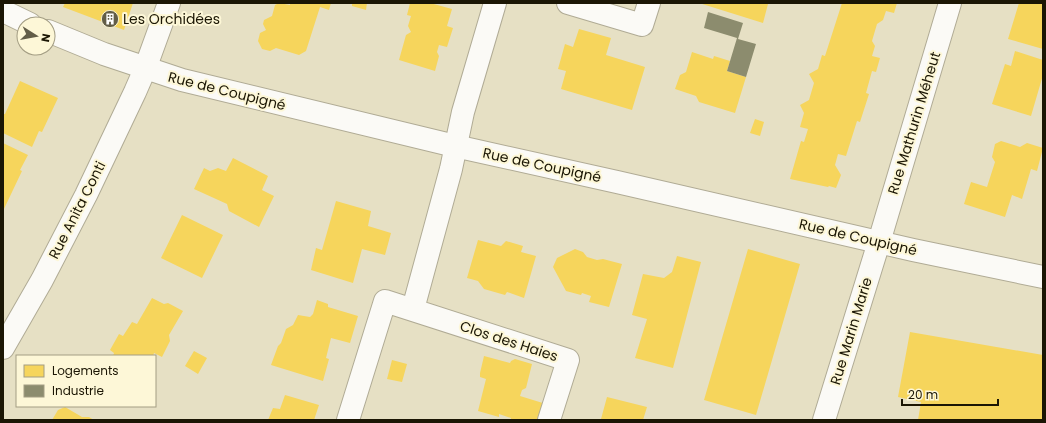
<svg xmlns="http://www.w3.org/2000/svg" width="1046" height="423" viewBox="0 0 1046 423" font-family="Poppins,sans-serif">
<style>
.homes{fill:#f6d55c}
.industry{fill:#8c8c6e}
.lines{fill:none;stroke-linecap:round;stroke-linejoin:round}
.minor-casing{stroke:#b0ab95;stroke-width:24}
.tertiary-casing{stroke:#b0ab95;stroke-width:24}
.minor{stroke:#fbfaf6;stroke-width:22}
.tertiary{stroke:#fbfaf6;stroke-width:22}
.labels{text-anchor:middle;stroke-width:4;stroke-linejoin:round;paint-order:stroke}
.poi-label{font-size:14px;fill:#1b1604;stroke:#fdf7d7;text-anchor:start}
.street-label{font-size:14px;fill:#1b1604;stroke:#fdf7d7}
</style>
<rect width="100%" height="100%" fill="#e6e0c4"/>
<!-- homes -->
<path class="homes" d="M65,3H133L124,30L63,7Z
M279,3L290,5V3H331L329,10L320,7L306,51L299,55L276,48L270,51L262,49L258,41L260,33L266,30L263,24L264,20L272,16L275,5Z
M352,3H367L366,10L352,6Z
M410,3H430L452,9L447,26L453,28L447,47L439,45L437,52L439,56L435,71L399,60L406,35L411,32L408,26L411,16L407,15Z
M699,3H766L768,4L763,23Z
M842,3H897L894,13L886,11L883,20L877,24L872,41L875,46L872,56L880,58L876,72L872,71L866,93L869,94L860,122L857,121L846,156L838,154L835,165L841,175L836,188L829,186L828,187L790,179L801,141L804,142L808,129L800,127L804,113L800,105L809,100L814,83L809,74L818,69L822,55L825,56Z
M1019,3H1043V49L1008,39Z
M579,29L611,38L606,55L645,67L632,110L561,89L566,71L558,69L565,44L573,47Z
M1015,51L1043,60V75L1031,116L992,104L1005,64L1011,66Z
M692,52L713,59L714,56L730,61L727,71L746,77L735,113L699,102L696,96L675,89L680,75L686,72Z
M20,81L58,98L42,132L39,131L32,147L3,133V114H5Z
M755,119L764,122L760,136L750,133Z
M1001,141L1020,147L1027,143L1043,148L1037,171L1031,169L1022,199L1012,195L1005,217L964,204L971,182L987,187L995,162L992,157L995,144Z
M3,143L28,155L20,170L22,171L3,211Z
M233,158L268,176L262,190L274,196L259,227L229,211L227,204L194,189L204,168L210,171L218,168L226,171Z
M336,201L371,211L368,226L391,233L385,255L362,249L353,283L311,270L316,248L322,250Z
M182,215L223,235L202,278L161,258Z
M478,240L501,246L506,241L523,246L521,252L536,256L524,298L507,292L505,295L484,289L478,281L467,278Z
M575,249L583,252L587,257L597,260L603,259L622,264L609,307L589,302L591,296L582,293L581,295L566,291L553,267L557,258Z
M748,249L800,264L756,415L704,400Z
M677,256L701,262L673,368L635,358L647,319L632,315L643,274L664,278L672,272Z
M152,298L164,304L168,303L183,311L169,335L170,341L162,357L154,353L153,356H113L114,353L110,350L119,334L123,336L132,322L137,324Z
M317,300L328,304V307L358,316L350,343L331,338L326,358L329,359L323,381L271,365L278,346L281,343L286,329L293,325L298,315L310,317L313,314Z
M910,332L1043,355V420H918L921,402L898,397Z
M194,351L207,358L198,374L185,366Z
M484,356L510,363L511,361L515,359L532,364L526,388L522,390L520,396L546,404L541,420H511V418L499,414V417L478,411L486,379L480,377V373Z
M392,360L407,364L402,382L387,379Z
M285,395L319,405L314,420H268L273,408L280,409Z
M607,397L647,407L643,420L601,419Z
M65,407L82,417H89L94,420H52L58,410Z"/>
<!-- industry -->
<path class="industry" d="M708,12L743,23L738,39L756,44L746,77L727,71L737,38L704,28Z"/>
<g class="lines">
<defs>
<path id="minor" d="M568,3L642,25L649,3
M879,242L950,3
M413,309L451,169L463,112L495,3
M3,348L42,280L86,195L135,92L145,69L169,3
M348,420L385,301L568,360L549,420"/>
<path id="tertiary" d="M3,11L30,24
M48,31L104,54L182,80L455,146L617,182L913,250L1043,277
M824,420L879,242"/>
</defs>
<!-- minor casing -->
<use href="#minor" class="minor-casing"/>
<!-- tertiary casing -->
<use href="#tertiary" class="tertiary-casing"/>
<!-- minor -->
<use href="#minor" class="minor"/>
<!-- tertiary -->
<use href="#tertiary" class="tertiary"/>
</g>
<!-- icons -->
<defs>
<symbol id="building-disc" viewBox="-11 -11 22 22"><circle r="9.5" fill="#625d47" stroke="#fdf7d7"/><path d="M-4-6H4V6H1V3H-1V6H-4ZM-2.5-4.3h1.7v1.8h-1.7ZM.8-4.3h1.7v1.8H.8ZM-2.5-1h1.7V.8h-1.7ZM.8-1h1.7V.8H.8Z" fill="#fff"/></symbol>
</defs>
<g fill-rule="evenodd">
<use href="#building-disc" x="100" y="9" width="20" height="20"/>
</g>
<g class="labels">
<!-- poi labels -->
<g class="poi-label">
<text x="123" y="24">Les Orchidées</text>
</g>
<!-- street labels -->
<g class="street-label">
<text transform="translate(227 91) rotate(14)" y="5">Rue de Coupigné</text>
<text transform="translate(914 123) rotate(-73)" y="5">Rue Mathurin Méheut</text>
<text transform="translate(542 165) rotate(12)" y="5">Rue de Coupigné</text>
<text transform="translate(77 210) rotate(-63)" y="5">Rue Anita Conti</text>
<text transform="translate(858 237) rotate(13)" y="5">Rue de Coupigné</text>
<text transform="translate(851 331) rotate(-73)" y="5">Rue Marin Marie</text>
<text transform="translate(509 341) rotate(18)" y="5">Clos des Haies</text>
</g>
</g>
<!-- border -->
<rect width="1046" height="423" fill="none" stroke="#1b1604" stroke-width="8"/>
<!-- legend -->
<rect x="16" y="355" width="140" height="52" fill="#fdf7d7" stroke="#a39d83"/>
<rect x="24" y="365" width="20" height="12" fill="#f6d55c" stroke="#a39d83"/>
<text x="52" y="375" font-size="12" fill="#1b1604">Logements</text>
<rect x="24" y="385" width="20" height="12" fill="#8c8c6e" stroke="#a39d83"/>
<text x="52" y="395" font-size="12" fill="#1b1604">Industrie</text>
<!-- north arrow -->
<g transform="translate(36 36) rotate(101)"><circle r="19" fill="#fdf7d7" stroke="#a39d83"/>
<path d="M0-3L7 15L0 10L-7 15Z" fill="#625d47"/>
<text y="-6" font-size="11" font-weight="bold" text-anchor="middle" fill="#1b1604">N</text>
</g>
<!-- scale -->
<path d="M902 399v6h96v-6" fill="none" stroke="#1b1604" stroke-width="2"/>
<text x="908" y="399" font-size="12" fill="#1b1604" stroke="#fdf7d7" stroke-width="3" paint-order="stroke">20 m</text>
</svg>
